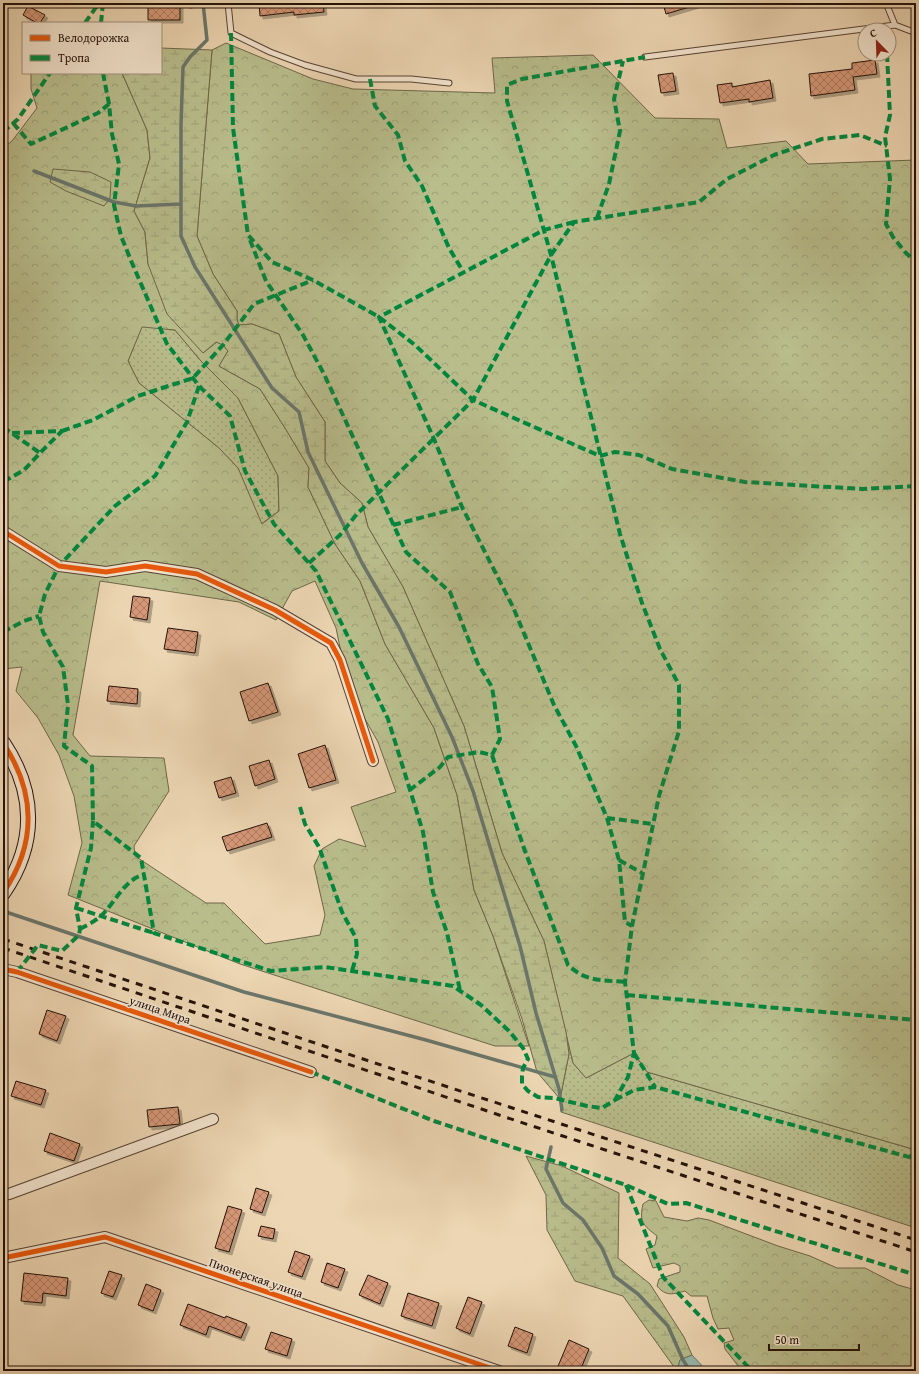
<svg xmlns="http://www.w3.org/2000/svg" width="919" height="1374" viewBox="0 0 919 1374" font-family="'Gentium Book Plus',serif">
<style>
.grass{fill:url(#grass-dots);stroke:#6e674a}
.forest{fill:url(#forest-crowns);stroke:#6e674a;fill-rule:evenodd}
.wetland{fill:url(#wetland-marsh);stroke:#6e674a}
.water{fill:#99b9ad;stroke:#6a766b}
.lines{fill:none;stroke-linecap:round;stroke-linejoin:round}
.stream{stroke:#6a766b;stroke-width:3.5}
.building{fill:url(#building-cross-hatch);stroke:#241108;filter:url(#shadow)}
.lane-casing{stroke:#564233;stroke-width:7}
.street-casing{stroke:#564233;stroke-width:12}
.secondary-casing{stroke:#241108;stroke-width:16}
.lane{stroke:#f3e4ce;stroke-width:5}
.street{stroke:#f3e4ce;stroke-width:10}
.secondary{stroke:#f3e4ce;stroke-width:14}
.rail{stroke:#241108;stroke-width:3;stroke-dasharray:7 7;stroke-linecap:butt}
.quiet{stroke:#00873e;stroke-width:4;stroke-dasharray:8 4;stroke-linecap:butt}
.cycleway-casing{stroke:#f3e4ce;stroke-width:8}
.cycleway{stroke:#e8590c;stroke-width:5}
.labels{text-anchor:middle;stroke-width:3;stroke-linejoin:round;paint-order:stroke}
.street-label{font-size:12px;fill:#241108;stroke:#f3e4ce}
</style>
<defs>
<pattern id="grass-dots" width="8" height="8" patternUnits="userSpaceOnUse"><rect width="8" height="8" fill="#b9bd8c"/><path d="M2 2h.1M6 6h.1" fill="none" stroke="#9fa177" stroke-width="1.8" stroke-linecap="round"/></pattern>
<pattern id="forest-crowns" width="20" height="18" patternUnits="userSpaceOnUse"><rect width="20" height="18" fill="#b9bd8c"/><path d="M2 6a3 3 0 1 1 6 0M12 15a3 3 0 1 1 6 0" fill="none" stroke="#9fa177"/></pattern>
<pattern id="wetland-marsh" width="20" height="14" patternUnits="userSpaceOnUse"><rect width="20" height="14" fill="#b9bd8c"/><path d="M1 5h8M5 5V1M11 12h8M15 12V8" fill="none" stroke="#9fa177"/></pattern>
<pattern id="building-cross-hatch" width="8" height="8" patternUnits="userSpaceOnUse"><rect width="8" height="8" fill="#d69878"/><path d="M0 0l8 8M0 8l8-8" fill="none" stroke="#ad7b60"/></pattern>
<filter id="shadow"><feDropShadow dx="3" dy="3" stdDeviation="0" flood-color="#0004"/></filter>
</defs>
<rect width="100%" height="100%" fill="#edd6b3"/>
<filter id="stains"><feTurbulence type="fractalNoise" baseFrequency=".005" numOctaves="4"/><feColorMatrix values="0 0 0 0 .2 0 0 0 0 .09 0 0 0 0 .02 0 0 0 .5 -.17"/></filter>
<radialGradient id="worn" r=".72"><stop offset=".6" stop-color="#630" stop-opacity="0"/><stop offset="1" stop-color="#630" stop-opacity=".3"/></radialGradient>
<!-- grass -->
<path class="grass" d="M142,326L175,330L201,361L238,398L278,476L279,511L261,524L238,468L219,448L139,383L128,361Z
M566,1032L573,1063L586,1078L634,1053L647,1072L916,1150V1228L561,1112L560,1099L569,1054Z"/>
<!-- forest -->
<path class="forest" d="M226,43L313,79L353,89L495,93L492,58L593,55L655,118L719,119L727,148L786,141L808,164L916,160V1150L647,1072L634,1053L586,1078L573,1063L544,941L502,853L464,726L403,587L368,527L362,503L340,483L325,461V422L296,377L279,334L252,324L239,325L237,320V311L213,274L197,236L212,50Z
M31,73H122L147,130L150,158L134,211L145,232L148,264L187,334L203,353L217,342L223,345L228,351L219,366L260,389L285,428L309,468L308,487L335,544L360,581L385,644L434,728L457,795L474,890L493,936L529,1046H495L240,964L68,895L82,843L74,796L59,755L38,718L16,691L22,667L3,669V148L12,141L37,108L31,89ZM142,327L175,330L201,361L238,398L278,476L279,511L262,524L238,468L219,448L139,383L128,361ZM100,581L239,602L276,620L292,591L315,581L336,628L343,662L361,712L378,742L396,792L351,807L366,847L339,839L322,849L314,866L325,915L320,935L265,944L224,903H206L135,856L134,846L169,791L164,758L90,756L73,735Z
M649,1200L656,1201L664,1217L687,1221L698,1218L709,1220L778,1246L810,1256L837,1268H865L898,1285L916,1290V1371H742L725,1349L724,1343L734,1340L729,1328L718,1329L713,1318L707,1296H691L685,1291C673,1294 666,1297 657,1286L659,1279L680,1272V1266L674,1263L653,1268L646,1249L655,1245L657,1236C643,1225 639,1222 643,1204Z"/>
<!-- wetland -->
<path class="wetland" d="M161,48L212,50L197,236L213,274L237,311V320L239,325L252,324L279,334L296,377L325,422V461L340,483L362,503L368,527L403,587L464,726L502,853L544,941L566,1032L569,1054L560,1099L537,1072L522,1019L493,936L474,890L457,795L434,728L385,644L360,581L335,544L308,487L309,468L285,428L260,389L219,366L228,351L223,345L216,342L203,353L167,314L148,264L145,232L134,211L150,158L147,130L122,73H161Z
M53,169L90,172L111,182L110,198L104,206L66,191L50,182Z
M526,1156L562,1166L619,1193L618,1258L650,1284L684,1337L692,1355L680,1360L677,1371L623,1296L575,1281L547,1230L546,1195Z"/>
<!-- water -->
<path class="water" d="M692,1355L706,1370L707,1371H677L680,1360Z"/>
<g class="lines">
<!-- stream -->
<path class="stream" d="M203,3L207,40L190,57L183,67L181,124V236L195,267L272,388L299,412L308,452L362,563L399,627L452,737L473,791L520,946L536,1013L559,1089L562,1110
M34,171L114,202L136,206L181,204
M3,911L244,992L426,1040L555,1077
M551,1147L546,1169L563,1203L583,1220L602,1248L614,1276L638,1294L668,1326L683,1360L690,1371"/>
</g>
<!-- building -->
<path class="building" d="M148,3H180V20H148Z
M259,3H323L324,12L294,15V12L260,16Z
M663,3H696V5L666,14Z
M28,6L45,15L40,23H37L23,15Z
M875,60L877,74L853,77L855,90L811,96L809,74L852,69V63Z
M673,73L676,91L661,93L658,75Z
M770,80L773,98L749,102V99L720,103L717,85L732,83V87Z
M133,596L150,598L147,620L130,617Z
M168,628L198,632L195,653L164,649Z
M268,683L278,712L249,721L240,692Z
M109,686L138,689L137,704L107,701Z
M325,745L336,780L309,788L298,754Z
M269,760L275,779L255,786L249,766Z
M231,777L236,793L219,798L214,782Z
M267,823L272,837L227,851L222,837Z
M47,1010L66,1016L57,1041L39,1034Z
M16,1081L46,1090L41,1105L11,1096Z
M178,1107L180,1124L149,1127L147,1110Z
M50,1133L80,1144L74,1161L44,1151Z
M256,1188L269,1192L262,1213L250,1209Z
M228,1206L242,1210L229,1252L215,1248Z
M261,1226L275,1229L273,1239L258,1236Z
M295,1251L310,1256L302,1277L288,1272Z
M327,1263L345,1269L338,1288L321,1282Z
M109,1271L122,1275L113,1297L101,1293Z
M24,1273L68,1278L66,1296L43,1293L42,1303L21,1301Z
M368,1275L388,1283L380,1304L359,1295Z
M146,1284L161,1290L153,1311L138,1305Z
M408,1293L439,1303L432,1326L401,1316Z
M468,1297L482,1302L470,1334L456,1328Z
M188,1304L225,1318L226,1316L247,1324L241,1338L209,1326L206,1335L180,1325Z
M515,1327L533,1334L527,1353L508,1346Z
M271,1332L292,1339L287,1356L265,1349Z
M569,1340L589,1349L580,1371H556Z"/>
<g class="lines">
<defs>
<path id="lane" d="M228,3L231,33L270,52L305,65L356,79H411L449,83
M886,3L895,25L916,33
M191,5L196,3
M645,57L895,25"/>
<path id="street" d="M3,531L59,566L106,572L145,566L197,574L275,610L331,643L340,660L373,761
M3,969L17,972L311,1072
M3,1195L9,1194L213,1119
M3,1258L105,1237L499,1371"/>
<path id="secondary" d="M3,743C36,792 37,844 3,893"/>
</defs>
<!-- lane casing -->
<use href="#lane" class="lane-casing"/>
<!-- street casing -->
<use href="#street" class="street-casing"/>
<!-- secondary casing -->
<use href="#secondary" class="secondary-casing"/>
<!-- lane -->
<use href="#lane" class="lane"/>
<!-- street -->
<use href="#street" class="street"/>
<!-- secondary -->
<use href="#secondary" class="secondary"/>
<!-- rail -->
<path class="rail" d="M3,939L387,1067L916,1240
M3,948L517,1121L916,1252"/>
<!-- quiet -->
<path class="quiet" d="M85,23L99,3
M101,23L103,3
M883,27L884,30
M231,33L233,128L248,235L272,262L313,280L379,317L415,345L473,400L600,456L615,452L639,455L672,469L745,482L863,489L916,486
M887,54L890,115L885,137L890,179L886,224L893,237L905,252L916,262
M103,73L109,104L112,134L119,164L114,205L121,236L132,263L167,344L199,386L230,416L245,471L274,524L316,571L388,719L423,832L433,892L447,933L460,990
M370,79L375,106L398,135L405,161L422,186L449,248L464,273
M13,123L31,144L98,113L109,104
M3,132L18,119L50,73
M597,218L609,184L620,131L614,99L623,61
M574,222L544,230L379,317L434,439L462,507L513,607L554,705L576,746L607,818L619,860L625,922L632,926
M250,240L266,281L303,335L324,374L406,552L450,592L478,664L492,687L500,739L492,755L479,752L448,757L440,767L411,789
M199,386L187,422L155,476L115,506L59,566L45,594L39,616L43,632L63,667L68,705L64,746L92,766L93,821L141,858L154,933L271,971L325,967L453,986L481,1005L509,1031L523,1048L528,1059L523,1068L522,1076V1084L528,1091L538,1097L554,1098L587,1106L602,1108L615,1100L628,1077L634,1053L625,982L632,926L659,796L679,731V685L660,649L642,603L620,534L551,255L507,101V85L522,79L645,57
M3,427L40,453L24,470L3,482
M62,431L93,420L138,396L193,378L223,345L254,304L313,280
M12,433L62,431L40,453
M393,525L462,507
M309,563L340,535L357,514L473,400L551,255L574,222L699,202L727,179L774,155L822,139L860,135L887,146
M3,632L24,621L39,616
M492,755L525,851L568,965C586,982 602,980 625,982
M300,807L305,824L319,847L342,912L356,938L357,954L352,971
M607,818L653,824
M619,860L642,873
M76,908L154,933
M80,929C87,925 96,921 102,915C116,901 125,879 145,874
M17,972L38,945L62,951L79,935L80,929L76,908L91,848L93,821
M627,995L916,1020
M634,1053L655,1087
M311,1072L434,1121L626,1185L668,1204L686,1203L916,1275
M615,1100L634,1090L655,1087L916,1159
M908,1158L916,1152
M626,1185L663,1277L752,1371"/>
<defs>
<path id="cycleway" d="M3,531L59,566L106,572L145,566L197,574L275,610L331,643L340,660L373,761
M3,743C36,792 37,844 3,893
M3,969L17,972L311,1072
M3,1258L105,1237L499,1371"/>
</defs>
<!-- cycleway casing -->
<use href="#cycleway" class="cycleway-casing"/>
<!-- cycleway -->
<use href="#cycleway" class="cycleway"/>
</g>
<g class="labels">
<!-- street labels -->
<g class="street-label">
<text transform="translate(160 1010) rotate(19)" y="4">улица Мира</text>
<text transform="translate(256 1278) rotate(19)" y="4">Пионерская улица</text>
</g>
</g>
<!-- margin -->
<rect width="919" height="1374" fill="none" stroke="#edd6b3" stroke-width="16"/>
<rect x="4" y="4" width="911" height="1366" fill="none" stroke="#241108" stroke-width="2"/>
<rect x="8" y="8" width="903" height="1358" fill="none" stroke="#241108"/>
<!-- legend -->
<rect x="22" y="22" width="140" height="52" fill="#f3e4ce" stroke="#a0907f"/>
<rect x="30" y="35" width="20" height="6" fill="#e8590c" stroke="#a0907f"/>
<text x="58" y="42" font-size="12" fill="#241108">Велодорожка</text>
<rect x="30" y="55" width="20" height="6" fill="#00873e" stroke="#a0907f"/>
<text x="58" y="62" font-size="12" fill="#241108">Тропа</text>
<!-- north arrow -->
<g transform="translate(877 42) rotate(337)"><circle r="19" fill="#f3e4ce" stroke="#a0907f"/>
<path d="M0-3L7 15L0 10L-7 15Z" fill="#8f2418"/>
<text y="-6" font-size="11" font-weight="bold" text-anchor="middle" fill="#241108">С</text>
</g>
<!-- scale -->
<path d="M769 1344v6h90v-6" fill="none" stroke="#241108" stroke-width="2"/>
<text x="775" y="1344" font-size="12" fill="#241108" stroke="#f3e4ce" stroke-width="3" paint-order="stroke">50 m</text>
<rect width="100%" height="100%" filter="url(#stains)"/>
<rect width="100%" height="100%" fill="url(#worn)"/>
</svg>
